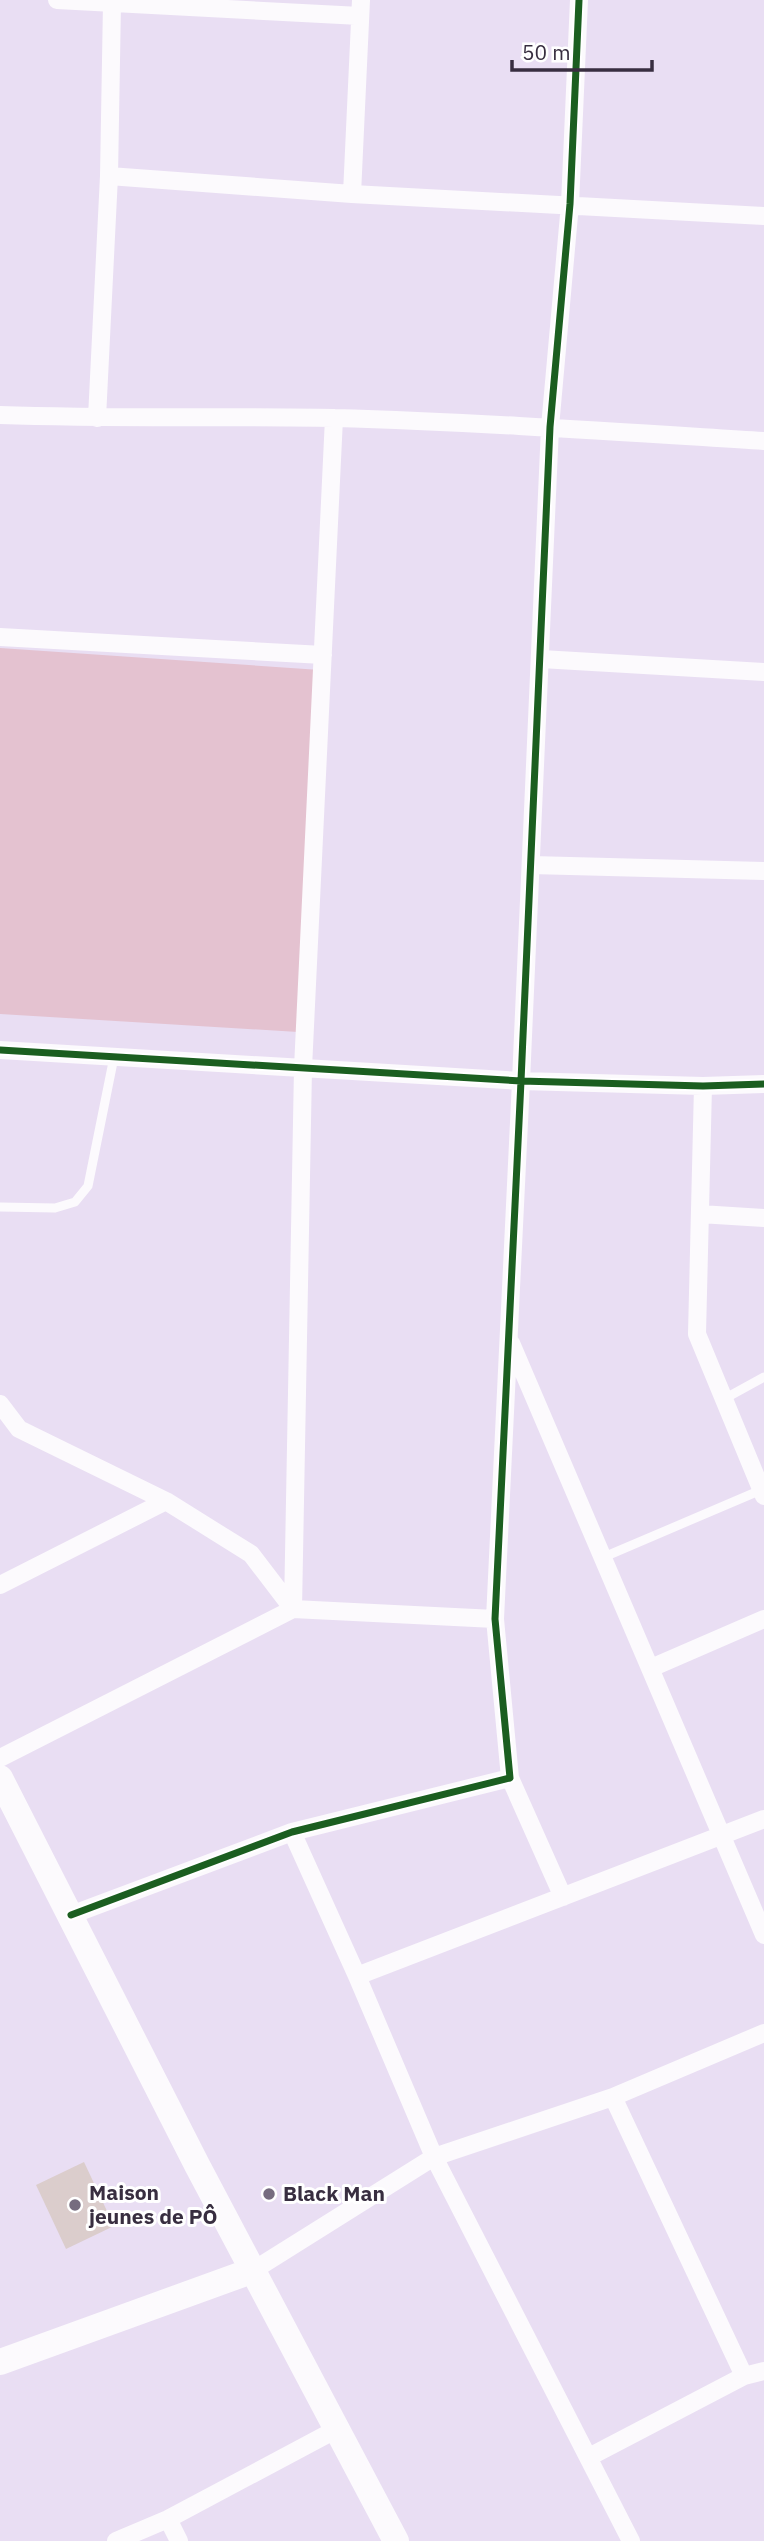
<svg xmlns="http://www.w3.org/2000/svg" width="764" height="2541" viewBox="0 0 764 2541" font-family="'IBM Plex Sans',sans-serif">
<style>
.green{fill:#e4c2d0}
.building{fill:#dbcdcc}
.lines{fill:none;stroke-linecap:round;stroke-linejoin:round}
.lane{stroke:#fcfafd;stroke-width:9}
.street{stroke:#fcfafd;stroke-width:18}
.secondary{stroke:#fcfafd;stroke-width:26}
.cycleway-casing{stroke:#fff;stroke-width:11}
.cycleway{stroke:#1b5e20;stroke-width:7}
.poi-dot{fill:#766c7f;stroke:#fff;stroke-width:2.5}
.labels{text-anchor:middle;stroke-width:6;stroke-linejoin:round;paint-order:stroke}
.poi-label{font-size:21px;font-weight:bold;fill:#382e40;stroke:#fff;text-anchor:start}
</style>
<rect width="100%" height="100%" fill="#e9def3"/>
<!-- green -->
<path class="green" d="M0,648L320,670L298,1032L0,1014Z"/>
<!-- building -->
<path class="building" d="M84,2162L114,2226L66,2249L36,2185Z"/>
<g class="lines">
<!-- lane -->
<path class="lane" d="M0,1207L55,1208L75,1202L88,1186L114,1057
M724,1399L764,1377
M604,1557L761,1490"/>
<!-- street -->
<path class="street" d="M57,0L360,16
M109,176L352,194L764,216
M352,194L361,0
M0,415C112,419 223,416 334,418C478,422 621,432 764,441
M97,418L109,176L112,3
M0,637L323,655
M541,659L764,672
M531,865L764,871
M0,1050L521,1081L550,427L570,204L579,0
M703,1086L697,1334L764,1496
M700,1214L764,1218
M511,1343L764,1935
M0,1404L19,1429L166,1501L251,1554L293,1609
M0,1585L166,1501
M293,1609L303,1068L334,418
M651,1668L764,1619
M0,1758L293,1609L495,1619
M510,1778L563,1897
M292,1832L357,1976L434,2157L631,2541
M71,1915L292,1832L510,1778L495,1619L521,1081L703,1086L764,1084
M357,1976L764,1819
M613,2097L744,2376
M254,2270L434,2157L613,2097L764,2033
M589,2457L744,2376L764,2371
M168,2519L179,2541
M116,2541L168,2519L337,2429"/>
<!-- secondary -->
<path class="secondary" d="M0,1778L197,2165L396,2541
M0,2362L254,2270"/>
<defs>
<path id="cycleway" d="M0,1050L521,1081L550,427L570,204L579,0
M71,1915L292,1832L510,1778L495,1619L521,1081L703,1086L764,1084"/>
</defs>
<!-- cycleway casing -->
<use href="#cycleway" class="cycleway-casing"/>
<!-- cycleway -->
<use href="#cycleway" class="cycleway"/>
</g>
<!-- markers -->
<g class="poi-dot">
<circle cx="269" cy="2194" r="7"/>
<circle cx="75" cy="2205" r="7"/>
</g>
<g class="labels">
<!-- poi labels -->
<g class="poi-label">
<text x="89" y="2200">Maison<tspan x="89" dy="24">jeunes de PÔ</tspan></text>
<text x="283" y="2201">Black Man</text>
</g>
</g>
<!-- scale -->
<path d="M512 60v10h140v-10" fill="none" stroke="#382e40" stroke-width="3.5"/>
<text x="522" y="60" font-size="21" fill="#382e40" stroke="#ffffff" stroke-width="5" paint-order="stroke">50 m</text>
</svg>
